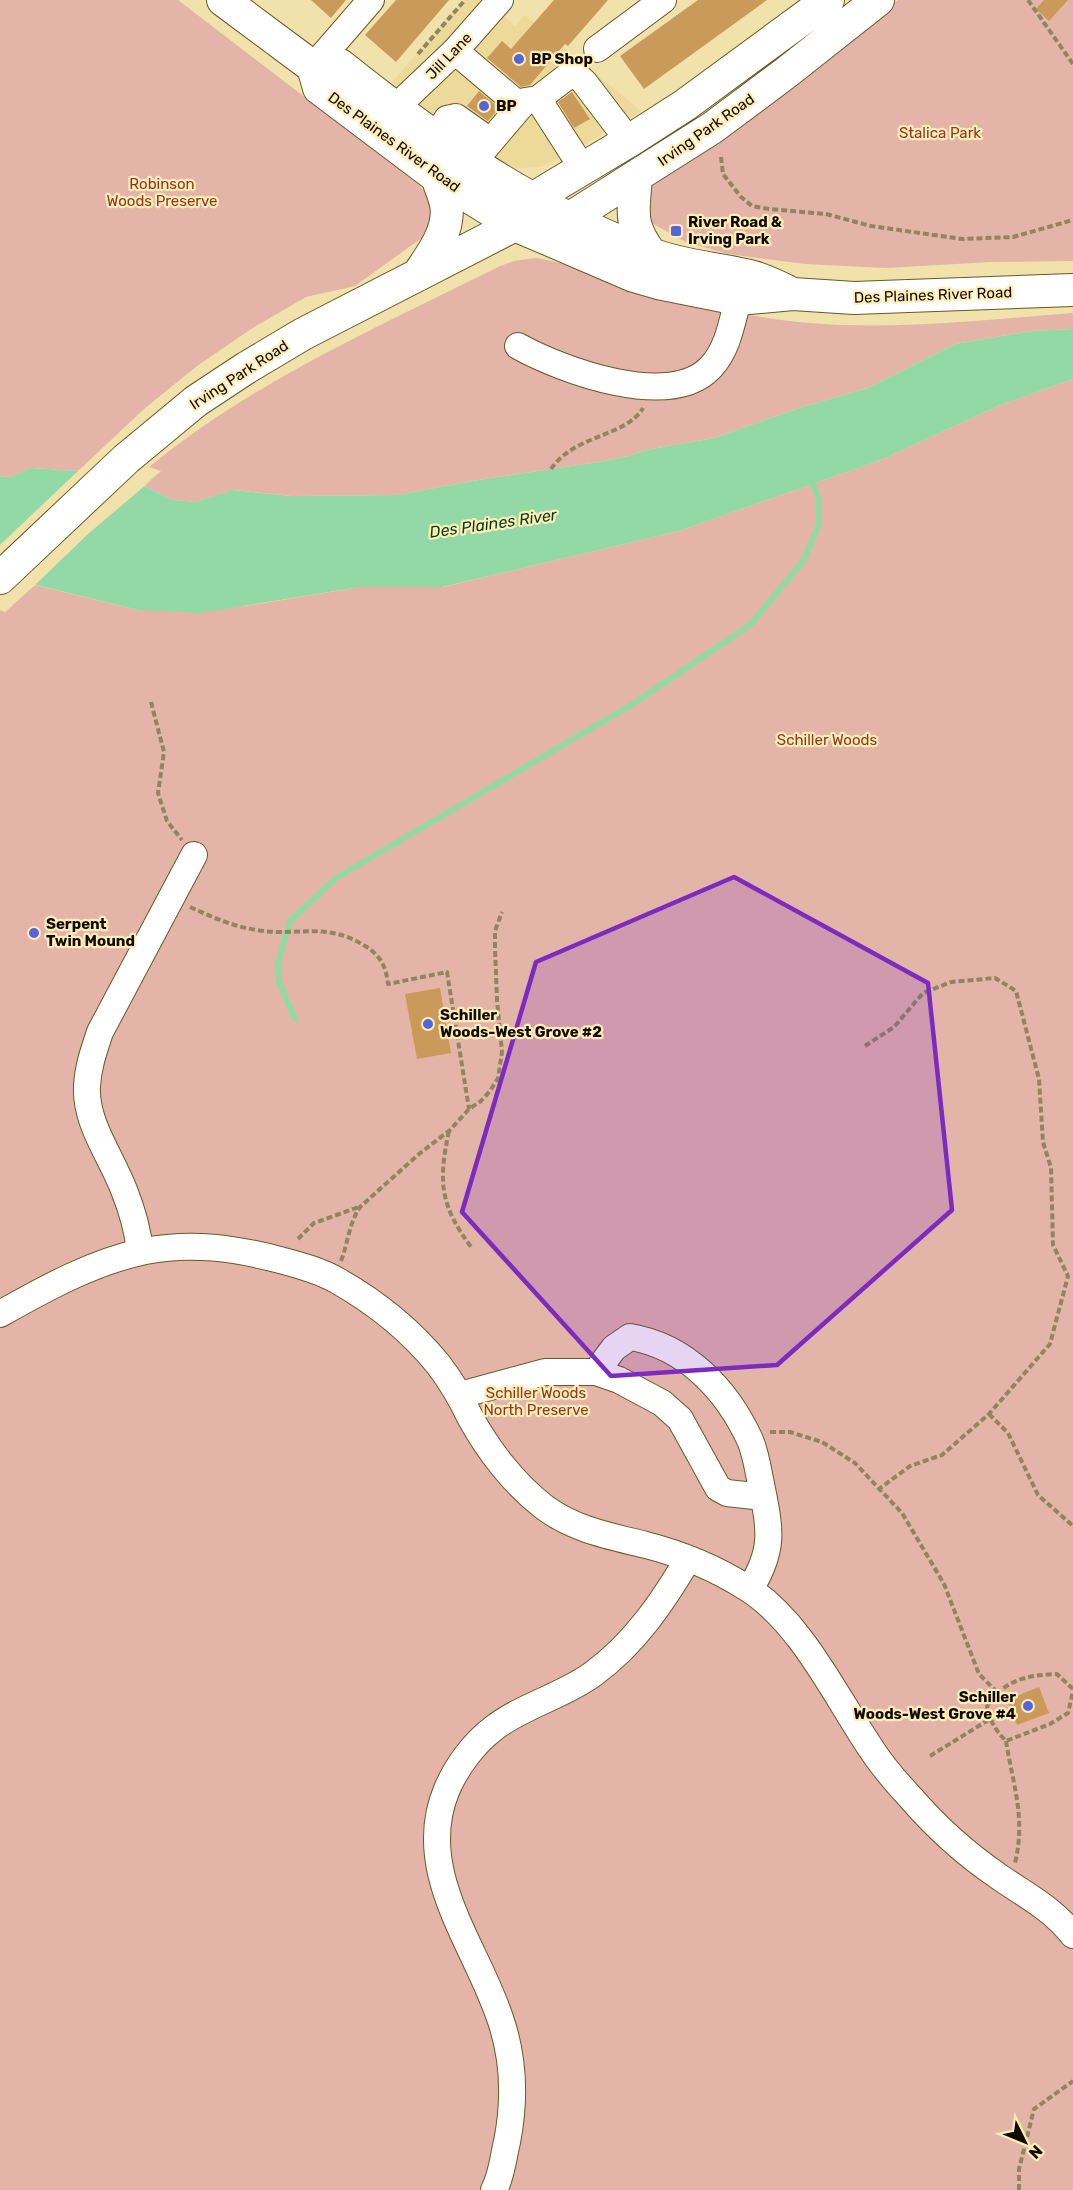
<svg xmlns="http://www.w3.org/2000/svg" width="1073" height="2190" viewBox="0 0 1073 2190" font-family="Rubik,sans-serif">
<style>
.built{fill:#edda9b}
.green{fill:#e5b4a9}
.water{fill:#93d9a7}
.pier{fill:#f1e1aa}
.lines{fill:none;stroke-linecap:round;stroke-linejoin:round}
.stream{stroke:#93d9a7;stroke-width:6}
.building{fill:#ca9a5a}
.minor-casing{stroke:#685925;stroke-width:28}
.major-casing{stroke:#685925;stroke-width:34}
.path{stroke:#918561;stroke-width:4;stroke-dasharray:6 3;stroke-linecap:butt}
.minor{stroke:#fff;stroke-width:26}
.major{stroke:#fff;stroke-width:32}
.marked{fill:#7b2cbf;fill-opacity:0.2;stroke:#7b2cbf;stroke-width:4.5;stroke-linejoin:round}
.poi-dot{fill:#5465db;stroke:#ffeeb7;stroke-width:2}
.labels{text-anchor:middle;stroke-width:4.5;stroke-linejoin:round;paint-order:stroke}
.street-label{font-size:15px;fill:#100a00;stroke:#ffeeb7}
.poi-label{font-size:15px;font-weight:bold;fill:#100a00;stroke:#ffeeb7;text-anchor:start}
.park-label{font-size:15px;fill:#923522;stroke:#ffeeb7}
.water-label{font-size:16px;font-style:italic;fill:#033c1d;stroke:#ffeeb7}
</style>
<rect width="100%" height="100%" fill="#f1e1aa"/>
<!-- built -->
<path class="built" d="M464,0H485L515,26L525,15L641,111L580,147L541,167L519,168L494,162L386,89Z"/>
<!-- green -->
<path class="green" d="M0,0H178L418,184L436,204L430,232L355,286L306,297L251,329L197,366L144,409L78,471L33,468L9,477L0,476Z
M898,0H1073V261L991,262L886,268L805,264L728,254L686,242L646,220L651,183L773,96Z
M536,258C593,268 646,292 702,305C720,309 738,313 756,316C860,335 968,321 1073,313V329L1032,331L955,344L868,388L802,407L714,438L646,450L629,456L599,462L478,480L397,495L292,496L234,490L195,502L173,500L144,486L161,471L149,467C255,380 379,327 500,266L514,261Z
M1073,379V2190H0V610L5,612L35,585L138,610L246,606L360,587H443L679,531L881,460L998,406Z"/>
<!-- water -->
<path class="water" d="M1073,329V379L998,406L881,460L679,531L442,587H360L201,613L138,610L0,576V476L9,477L32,468L78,471L144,486L173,500L195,502L233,490L292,496L397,495L478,480L599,462L629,456L646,450L714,438L802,407L868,388L955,344L1032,331Z"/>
<!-- pier -->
<path class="pier" d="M80,469L147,484L88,534L33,587L0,579V545Z"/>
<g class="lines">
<!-- stream -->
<path class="stream" d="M295,1019L279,982L278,963L290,921L336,878L633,704L750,625L803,561L819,525V499L810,477"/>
</g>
<!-- building -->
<path class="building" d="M311,0H346L331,18Z
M396,0H449L396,62L365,35Z
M554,0H608L568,46L565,44L530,85L521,87L487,58L502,41L511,49Z
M698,0H767L644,89L620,56Z
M1044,0H1068L1049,21L1036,9Z
M479,91L499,108L488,121L467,106Z
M572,92L590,119L574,128L558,102Z
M440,988L451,1053L417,1059L405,994Z
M1039,1687L1049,1713L1017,1725L1007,1700Z"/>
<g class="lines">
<defs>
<path id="minor" d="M597,49L663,0
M455,51L520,106
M313,67L371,0
M538,99L583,169
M394,109L455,51L500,0
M435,137L447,119L456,117L490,141
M473,162L525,101L538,99L573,72L584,82L629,141
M518,346C561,370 671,411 711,367C728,349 732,322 738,299
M140,1252C138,1230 132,1210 124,1190C111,1156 85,1123 87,1086C88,1067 94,1050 100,1032L194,855
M0,1314C46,1288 93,1262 145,1251C192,1242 234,1248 280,1260C299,1265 321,1271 338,1281C375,1302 411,1331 438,1364C451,1381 461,1398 470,1417C488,1450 514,1484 544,1507C575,1530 610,1536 646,1545C681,1554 717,1569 747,1588C801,1621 837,1699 872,1750C883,1767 897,1783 911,1798C936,1827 966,1854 998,1876C1025,1895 1052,1908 1073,1935
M596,1372L614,1348L630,1337C686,1346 727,1390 750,1440C756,1454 758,1470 761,1484C770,1529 775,1549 750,1589
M460,1395L545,1372H596L619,1380L662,1403L680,1419L718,1488L727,1493L763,1497
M494,2190C502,2175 503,2158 507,2142C515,2101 514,2060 501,2021C477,1946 412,1871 447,1789C457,1766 474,1743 494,1728C522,1706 563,1696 593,1674C635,1643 662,1603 688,1559"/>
<path id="major" d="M223,0L313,67L319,88L437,177L515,225L634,276L658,283L738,299L793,294L854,298L1073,290
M313,67L340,65C435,141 536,212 651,254C684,267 720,268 753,277C765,280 776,286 787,291
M636,178C633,213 629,225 651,254
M523,214L532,199L629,141L685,105L828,0
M418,275C431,255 451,230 446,204C444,195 440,186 437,177
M0,578L126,459L196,401L246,368L303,334L515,225L570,218L712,128L787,72L878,0"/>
</defs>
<!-- minor casing -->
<use href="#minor" class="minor-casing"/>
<!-- major casing -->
<use href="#major" class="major-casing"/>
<!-- path -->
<path class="path" d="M1028,0L1073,64
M418,54L465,0
M721,157L723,174L741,197L752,206L769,209L826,214L871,226L962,239L1013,237L1073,220
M551,469C575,434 626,437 643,408
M151,702L164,752L158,793L167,821L182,840
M190,907C212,917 232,926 256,930C297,937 326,921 365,946C380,955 386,966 388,984L447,972L469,1109
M865,1046L894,1027L923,993L951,982L995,978L1016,991L1039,1079L1043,1142L1051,1168L1053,1245L1068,1276L1050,1344L989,1414L942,1455L910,1466L879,1489
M449,1131C438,1182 440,1206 472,1248
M298,1239L314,1223L359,1207
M341,1261C348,1243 349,1223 360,1207L419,1154L450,1130L469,1109L481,1101L490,1091L498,1078L502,1052L497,1000L495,948V931L502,912
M989,1414L1008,1433L1038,1495L1073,1526
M770,1432H790L822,1442L855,1463L902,1513L944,1584L979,1674L996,1691
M1073,1689L1057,1674C1027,1675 1004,1680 987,1706C990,1721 995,1730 1006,1741L1050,1724L1068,1713L1073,1691
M1006,1741C1013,1785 1026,1818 1015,1863
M930,1756L990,1719
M1019,2190V2169L1034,2109L1073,2081"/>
<!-- minor -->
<use href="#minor" class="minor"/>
<!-- major -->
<use href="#major" class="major"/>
</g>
<!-- marked area -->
<path class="marked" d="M734,877L928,983L952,1210L777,1365L611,1376L462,1212L536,962Z"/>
<!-- markers -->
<g class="poi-dot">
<circle cx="519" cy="59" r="6"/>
<circle cx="484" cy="106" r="6"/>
<rect x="670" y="225" width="12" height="12" rx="3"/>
<circle cx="34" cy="933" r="6"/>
<circle cx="428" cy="1024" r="6"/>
<circle cx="1028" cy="1706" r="6"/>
</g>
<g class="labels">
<!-- street labels -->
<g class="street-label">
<text transform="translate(449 56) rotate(-46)" y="5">Jill Lane</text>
<text transform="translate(706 130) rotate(-35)" y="5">Irving Park Road</text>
<text transform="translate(394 142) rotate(36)" y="5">Des Plaines River Road</text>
<text transform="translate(933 295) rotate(-2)" y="5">Des Plaines River Road</text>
<text transform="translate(239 375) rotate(-33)" y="5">Irving Park Road</text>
</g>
<!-- poi labels -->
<g class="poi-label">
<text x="531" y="64">BP Shop</text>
<text x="496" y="111">BP</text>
<text x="688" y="227">River Road &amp;<tspan x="688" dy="17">Irving Park</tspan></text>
<text x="46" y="929">Serpent<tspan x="46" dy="17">Twin Mound</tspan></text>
<text x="440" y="1020">Schiller<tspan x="440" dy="17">Woods-West Grove #2</tspan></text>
<text x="1016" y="1702" text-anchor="end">Schiller<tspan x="1016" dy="17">Woods-West Grove #4</tspan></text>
</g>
<!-- park labels -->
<g class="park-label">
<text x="940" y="138">Stalica Park</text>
<text x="162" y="189">Robinson<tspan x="162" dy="17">Woods Preserve</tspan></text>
<text x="827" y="745">Schiller Woods</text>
<text x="536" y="1398">Schiller Woods<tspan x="536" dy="17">North Preserve</tspan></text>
</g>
<!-- water labels -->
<g class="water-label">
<text transform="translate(493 523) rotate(-8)" y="6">Des Plaines River</text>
</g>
</g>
<!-- north arrow -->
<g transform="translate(1025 2142) rotate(133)" stroke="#ffeeb7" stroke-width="4.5" paint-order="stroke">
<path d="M0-4.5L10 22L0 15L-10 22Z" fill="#100a00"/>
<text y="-9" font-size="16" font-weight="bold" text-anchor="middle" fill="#100a00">N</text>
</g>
</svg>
